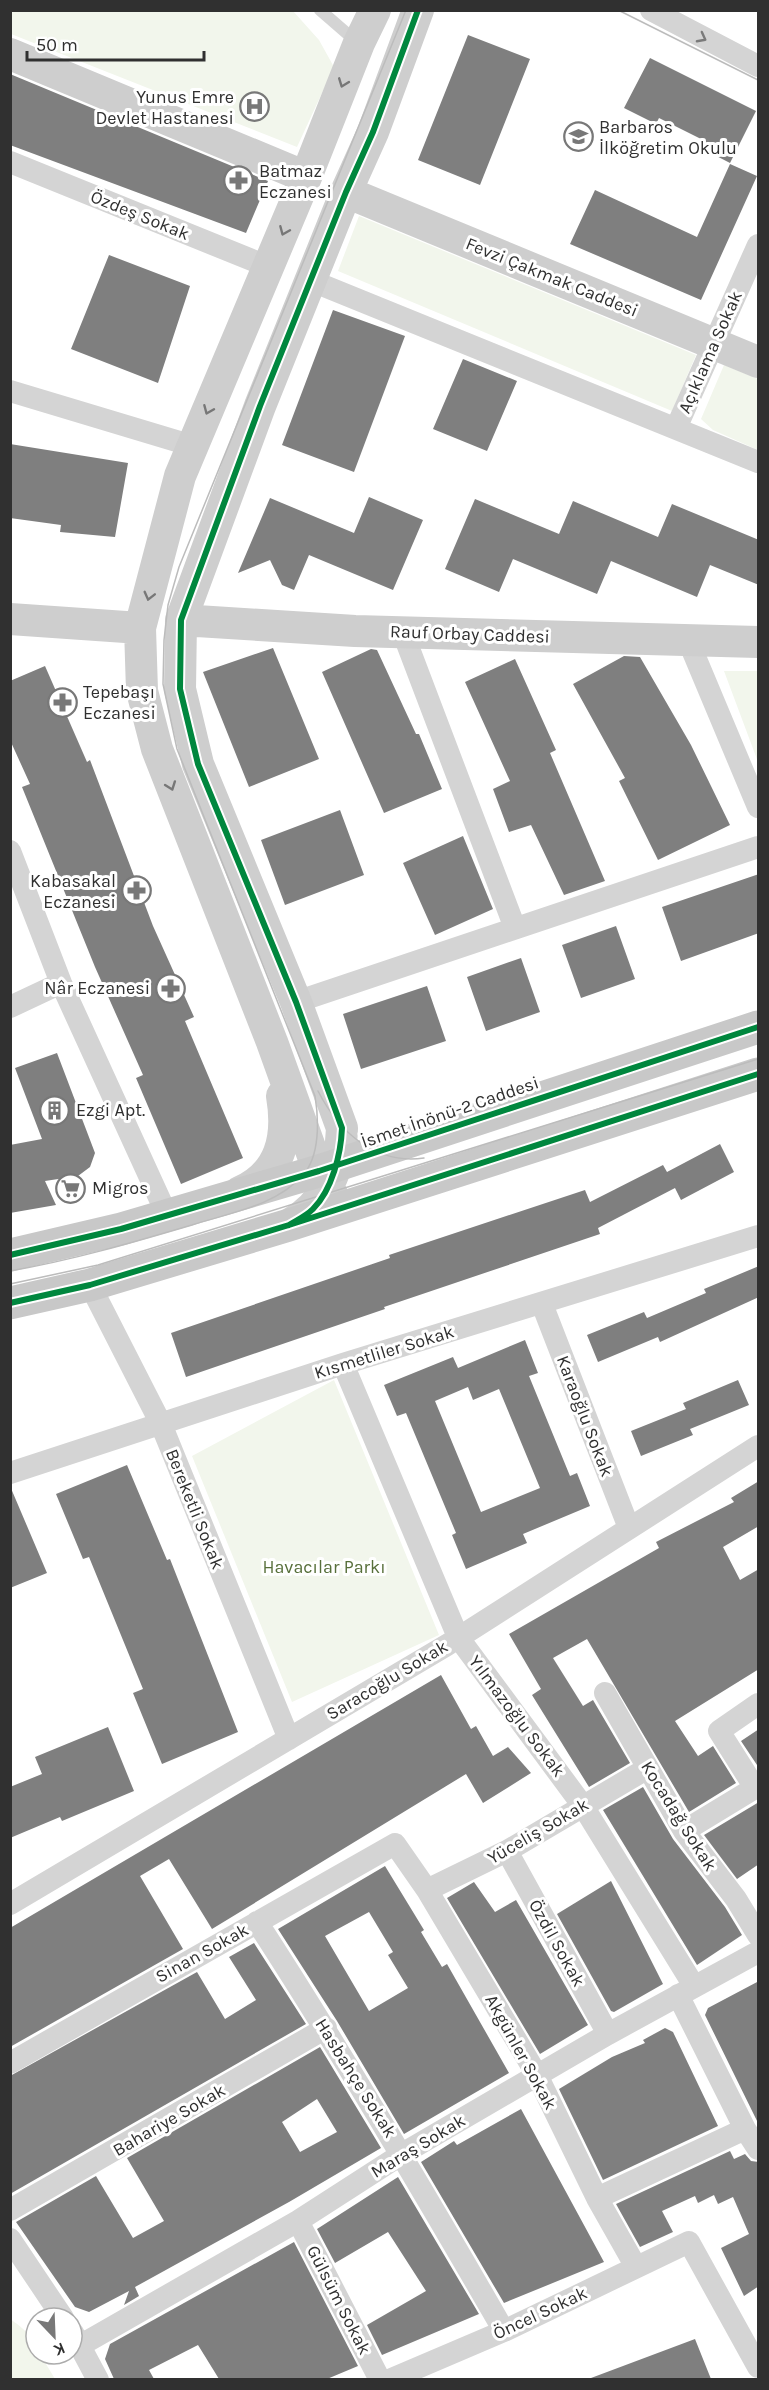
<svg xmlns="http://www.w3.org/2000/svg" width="769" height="2390" viewBox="0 0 769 2390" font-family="Karla,sans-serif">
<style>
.green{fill:#f2f6ec}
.building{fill:#7f7f7f;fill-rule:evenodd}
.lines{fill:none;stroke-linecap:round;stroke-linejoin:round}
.lane{stroke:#d4d4d4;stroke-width:12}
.street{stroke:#d4d4d4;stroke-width:22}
.secondary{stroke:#cecece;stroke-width:32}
.primary{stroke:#c8c8c8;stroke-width:33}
.tram{stroke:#bcbcbc;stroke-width:1.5}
.cycleway-casing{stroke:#fff;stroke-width:10}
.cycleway{stroke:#00873e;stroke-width:6}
.oneway{stroke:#7a7a7a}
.oneway2{stroke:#777}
.labels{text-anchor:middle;stroke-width:6;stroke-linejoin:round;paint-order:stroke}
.poi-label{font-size:18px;fill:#303030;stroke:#fff;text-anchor:start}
.street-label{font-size:18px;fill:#303030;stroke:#fff}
.park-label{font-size:18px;fill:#576f3a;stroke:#fff}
</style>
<rect width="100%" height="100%" fill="#fff"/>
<!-- green -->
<path class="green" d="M20,10L293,11L319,40L334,67L297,147L11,34L10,13Z
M359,216L696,355L672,411L338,271Z
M724,365L758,379V450L713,430L701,419Z
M724,671H758V762Z
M334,1380L439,1635L292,1702L192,1456Z
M10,2319C22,2327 36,2338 36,2354H40L55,2379H11Z"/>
<!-- building -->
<path class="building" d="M468,35L530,59L480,185L418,160Z
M650,58L756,111L730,163L699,147L703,140L659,118L656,124L624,108Z
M10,74L268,181L246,233L10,145Z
M730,164L757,176L701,300L570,244L595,190L697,237Z
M109,255L190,286L158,383L71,349Z
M333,310L405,336L354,472L282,445Z
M463,359L517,381L487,451L433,429Z
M10,444L128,463L115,537L60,532L61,525L10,518Z
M369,497L423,520L393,590L309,555L294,590L282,585L270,560L238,573L270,498L354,533Z
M475,499L559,534L573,501L658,537L672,504L759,540V585L710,565L697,597L611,561L597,594L513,559L499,592L445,569Z
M273,648L319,759L249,787L203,672Z
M371,649L377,650L416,734H419L442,789L384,813L322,672Z
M624,656L640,657L691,745L730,825L658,860L619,781L625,778L573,684Z
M515,659L556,750L550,753L605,881L564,895L531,825L509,832L493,789L510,781L465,682Z
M45,666L87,762L90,760L153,926L194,1017L185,1021L243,1158L181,1184L136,1078L143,1075L95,967L22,787L30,784L10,740V681Z
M340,810L364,875L285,905L261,840Z
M463,836L493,909L435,935L403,863Z
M759,874V933L681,961L662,907Z
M616,926L635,979L581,998L562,945Z
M521,958L540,1012L486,1031L467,977Z
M427,986L446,1041L361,1069L343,1014Z
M57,1053L95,1153L90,1167L78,1176L45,1181L56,1205L10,1213V1145L42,1139L15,1068Z
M720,1144L734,1172L681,1200L675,1188L598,1228L600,1234L384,1307L385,1309L186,1377L171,1333L390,1258L389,1255L585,1190L590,1202L663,1165L667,1172Z
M759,1266V1297L660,1342L658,1337L598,1362L587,1335L644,1312L647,1318L706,1293L704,1289Z
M525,1340L538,1373L529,1376L570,1476L577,1473L590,1506L523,1534L527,1543L466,1569L452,1535L456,1533L406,1413L397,1416L384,1385L453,1357L458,1368ZM468,1387L473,1400L499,1389L540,1488L481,1512L435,1401Z
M738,1380L749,1405L690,1429L693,1435L641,1456L631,1431L686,1409L683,1403Z
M127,1465L167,1560L170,1559L238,1732L162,1764L133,1693L143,1689L89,1557L83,1559L56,1494Z
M759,1481V1526L723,1547L740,1580L759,1569V1669L675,1721L698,1756L713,1746L736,1783L689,1812L587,1639L553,1658L583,1706L593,1700L630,1763L589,1787L532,1695L541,1689L509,1634L659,1548L656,1542L734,1502L731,1498Z
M10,1486L47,1573L10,1588Z
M441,1675L471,1729L476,1726L493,1756L508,1747L531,1773L483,1803L466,1774L212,1929L169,1859L140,1876L183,1949L10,2047V1928Z
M108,1727L134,1791L62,1821L60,1817L10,1838V1787L42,1774L35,1757Z
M759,1729V1768L741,1741Z
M643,1787L673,1839L725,1907L742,1935L697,1965L603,1810Z
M759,1802V1864L737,1879L704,1835Z
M385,1866L424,1930L421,1932L442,1967L447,1964L509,2073L404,2134L337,2021L278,1929ZM369,1912L393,1952L388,1955L408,1988L369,2011L325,1936Z
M611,1881L663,1984L614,2012L611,2011L557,1914Z
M474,1882L495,1912L516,1900L588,2025L540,2054L447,1898Z
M254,1943L306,2024L10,2194V2076L197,1972L225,2019L256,2000L229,1957Z
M759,1981V2125L705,2015L708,2008Z
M665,2028L673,2032L718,2126L603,2180L559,2089L612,2057L645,2043L643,2040Z
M320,2047L381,2148L289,2202L135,2287L139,2296L124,2305L129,2291L89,2312L75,2307L16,2222L96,2176L133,2238L164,2221L127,2158ZM317,2099L337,2132L300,2152L282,2122Z
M521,2109L604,2262L504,2303L421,2162L454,2141L457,2145Z
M730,2151L734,2159L745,2154L751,2161L759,2162V2286L744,2296L721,2248L749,2234L733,2197L718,2204L714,2195L698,2203L695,2196L662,2211L673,2232L640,2247L616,2204Z
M398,2177L479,2314L382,2355L367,2325L426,2291L388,2232L335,2263L317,2229Z
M294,2242L358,2366L327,2379H219L198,2345L149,2370L154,2379H114L105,2359L110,2344Z
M695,2339L711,2379H592L591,2378Z"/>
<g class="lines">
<!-- lane -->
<path class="lane" d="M320,10L358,43"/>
<!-- street -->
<path class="street" d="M651,10L758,66
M10,162L269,267
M312,281L758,462
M10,391L193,446
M677,426L758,245
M403,633L515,928
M688,640L758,807
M10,851L61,983L167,1215
M296,1002L758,847
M10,1007L61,983
M90,1285L161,1424L289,1739
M542,1304L629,1528
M343,1364L458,1637L583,1806L694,1986
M10,1473L343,1364L758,1236
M605,1693L684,1831L736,1899L758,1935
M755,1788L719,1731L758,1704
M684,1831L758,1786
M507,1851L608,2034
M427,1890L507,1851L648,1768
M10,1904L447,1645L758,1446
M257,1922C344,2056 424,2192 504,2331
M678,1995L745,2129L758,2149
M10,2063L395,1844L427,1890L537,2075L597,2198L636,2267
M597,2198L745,2129
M10,2210L326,2028
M298,2221L380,2380
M10,2239L63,2318
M73,2333L98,2380
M81,2345L298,2221L402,2154L608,2034L758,1952
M389,2380L504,2331L689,2242L758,2367"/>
<!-- secondary -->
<path class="secondary" d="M10,54L306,177
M346,192L758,362
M10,619L140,628
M181,620L355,631L758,642
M240,1192C281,1174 289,1137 282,1096
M332,1194L321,1178L272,1042L157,749L142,691L140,628L180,476L306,177L359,43L375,10
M290,1224C325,1205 341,1168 342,1128L296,1002L198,764L180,689L181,620L260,406L346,192L373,132L418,10"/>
<!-- primary -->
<path class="primary" d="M10,1255L121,1229L319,1171L758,1027
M10,1303L90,1285L289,1225L758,1074"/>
<!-- tram -->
<path class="tram" d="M618,10L758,80
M318,1091C339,1132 375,1165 424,1158
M10,1271C73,1260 131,1243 192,1225C229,1213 276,1206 303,1175C320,1156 319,1120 315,1096L177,749L163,684L164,640L168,605L179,567L406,10
M10,1284L98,1265L758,1059"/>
<defs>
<path id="cycleway" d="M289,1225C297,1220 306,1216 313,1209C332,1190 341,1154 342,1128L296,1002L198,764L180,689L181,620L260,406L346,192L373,132L418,10
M10,1255L121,1229L319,1171L758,1027
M10,1303L90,1285L289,1225L758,1074"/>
</defs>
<!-- cycleway casing -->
<use href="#cycleway" class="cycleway-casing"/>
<!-- cycleway -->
<use href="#cycleway" class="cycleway"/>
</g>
<!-- one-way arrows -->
<defs><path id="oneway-chevron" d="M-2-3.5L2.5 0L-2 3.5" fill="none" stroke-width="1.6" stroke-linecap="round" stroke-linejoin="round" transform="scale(1.5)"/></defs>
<use class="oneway" href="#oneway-chevron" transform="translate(702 38) rotate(28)"/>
<g class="oneway2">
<use href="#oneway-chevron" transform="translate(343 83) rotate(111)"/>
<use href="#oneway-chevron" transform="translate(284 231) rotate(113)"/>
<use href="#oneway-chevron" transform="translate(208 410) rotate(113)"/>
<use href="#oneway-chevron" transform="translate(149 596) rotate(104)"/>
<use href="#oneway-chevron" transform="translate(171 786) rotate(70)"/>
</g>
<!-- icons -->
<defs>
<symbol id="hospital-ring" viewBox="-11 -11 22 22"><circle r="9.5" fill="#fff" stroke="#787878" stroke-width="1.5"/><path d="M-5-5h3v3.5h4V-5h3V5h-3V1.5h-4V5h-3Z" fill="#787878"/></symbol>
<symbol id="school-ring" viewBox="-11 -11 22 22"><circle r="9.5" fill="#fff" stroke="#787878" stroke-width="1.5"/><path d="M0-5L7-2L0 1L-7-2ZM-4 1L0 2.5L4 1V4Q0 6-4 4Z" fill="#787878"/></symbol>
<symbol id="pharmacy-ring" viewBox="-11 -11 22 22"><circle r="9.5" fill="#fff" stroke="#787878" stroke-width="1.5"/><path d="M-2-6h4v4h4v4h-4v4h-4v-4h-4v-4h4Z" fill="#787878"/></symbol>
<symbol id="building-ring" viewBox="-11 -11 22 22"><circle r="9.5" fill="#fff" stroke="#787878" stroke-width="1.5"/><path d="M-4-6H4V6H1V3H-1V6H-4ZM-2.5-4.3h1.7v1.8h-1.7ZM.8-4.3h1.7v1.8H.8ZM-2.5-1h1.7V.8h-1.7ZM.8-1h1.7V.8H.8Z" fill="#787878"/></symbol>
<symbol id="supermarket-ring" viewBox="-11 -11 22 22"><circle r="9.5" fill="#fff" stroke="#787878" stroke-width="1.5"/><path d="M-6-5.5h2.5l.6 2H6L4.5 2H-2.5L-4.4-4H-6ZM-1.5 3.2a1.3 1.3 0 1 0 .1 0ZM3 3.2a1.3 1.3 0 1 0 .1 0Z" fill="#787878"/></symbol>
</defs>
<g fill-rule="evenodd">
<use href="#hospital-ring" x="238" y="90" width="33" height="33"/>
<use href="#school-ring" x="562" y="120" width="33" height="33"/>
<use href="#pharmacy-ring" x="222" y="164" width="33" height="33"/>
<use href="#pharmacy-ring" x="46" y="686" width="33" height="33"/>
<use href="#pharmacy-ring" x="120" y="874" width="33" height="33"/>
<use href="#pharmacy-ring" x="154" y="972" width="33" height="33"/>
<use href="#building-ring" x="38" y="1094" width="33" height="33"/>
<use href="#supermarket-ring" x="54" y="1172" width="33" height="33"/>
</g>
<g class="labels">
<!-- poi labels -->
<g class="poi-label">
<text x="234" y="103" text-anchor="end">Yunus Emre<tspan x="234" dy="21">Devlet Hastanesi</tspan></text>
<text x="599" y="133">Barbaros<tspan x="599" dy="21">İlköğretim Okulu</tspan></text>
<text x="259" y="177">Batmaz<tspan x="259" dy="21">Eczanesi</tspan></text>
<text x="83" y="698">Tepebaşı<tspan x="83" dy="21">Eczanesi</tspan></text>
<text x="116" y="887" text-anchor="end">Kabasakal<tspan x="116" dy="21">Eczanesi</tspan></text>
<text x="150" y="994" text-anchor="end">Nâr Eczanesi</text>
<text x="76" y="1116">Ezgi Apt.</text>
<text x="92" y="1194">Migros</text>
</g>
<!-- street labels -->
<g class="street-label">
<text transform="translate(140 215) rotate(22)" y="6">Özdeş Sokak</text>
<text transform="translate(552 277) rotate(22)" y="6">Fevzi Çakmak Caddesi</text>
<text transform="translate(710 352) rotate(-66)" y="6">Açıklama Sokak</text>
<text transform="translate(470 634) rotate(2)" y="6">Rauf Orbay Caddesi</text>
<text transform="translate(450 1112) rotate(-19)" y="6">İsmet İnönü-2 Caddesi</text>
<text transform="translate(384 1352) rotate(-17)" y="6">Kısmetliler Sokak</text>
<text transform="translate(585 1416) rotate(69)" y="6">Karaoğlu Sokak</text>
<text transform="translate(195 1509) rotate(68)" y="6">Bereketli Sokak</text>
<text transform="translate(387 1680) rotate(-31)" y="6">Saracoğlu Sokak</text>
<text transform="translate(517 1716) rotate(53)" y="6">Yılmazoğlu Sokak</text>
<text transform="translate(679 1816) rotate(58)" y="6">Kocadağ Sokak</text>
<text transform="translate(538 1831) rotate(-30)" y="6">Yüceliş Sokak</text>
<text transform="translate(557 1943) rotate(61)" y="6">Özdil Sokak</text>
<text transform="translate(202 1953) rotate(-29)" y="6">Sinan Sokak</text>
<text transform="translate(521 2052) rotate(61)" y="6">Akgünler Sokak</text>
<text transform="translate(356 2078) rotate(58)" y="6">Hasbahçe Sokak</text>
<text transform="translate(169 2120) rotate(-30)" y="6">Bahariye Sokak</text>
<text transform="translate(418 2146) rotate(-31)" y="6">Maraş Sokak</text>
<text transform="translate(339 2300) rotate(63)" y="6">Gülsüm Sokak</text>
<text transform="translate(540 2313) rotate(-25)" y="6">Öncel Sokak</text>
</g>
<!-- park labels -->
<g class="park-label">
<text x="324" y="1573">Havacılar Parkı</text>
</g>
</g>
<!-- border -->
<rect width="769" height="2390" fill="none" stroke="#303030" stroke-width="24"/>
<!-- north arrow -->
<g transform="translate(54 2336) rotate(157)"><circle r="28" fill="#ffffff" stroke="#acacac" stroke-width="1.5"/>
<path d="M0-4.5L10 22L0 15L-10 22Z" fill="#787878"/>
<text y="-9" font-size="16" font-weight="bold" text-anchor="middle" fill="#303030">K</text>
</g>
<!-- scale -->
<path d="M27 51v9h177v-9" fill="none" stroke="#303030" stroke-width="3"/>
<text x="36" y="51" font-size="18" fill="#303030" stroke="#ffffff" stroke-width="4.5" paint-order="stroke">50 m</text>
</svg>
